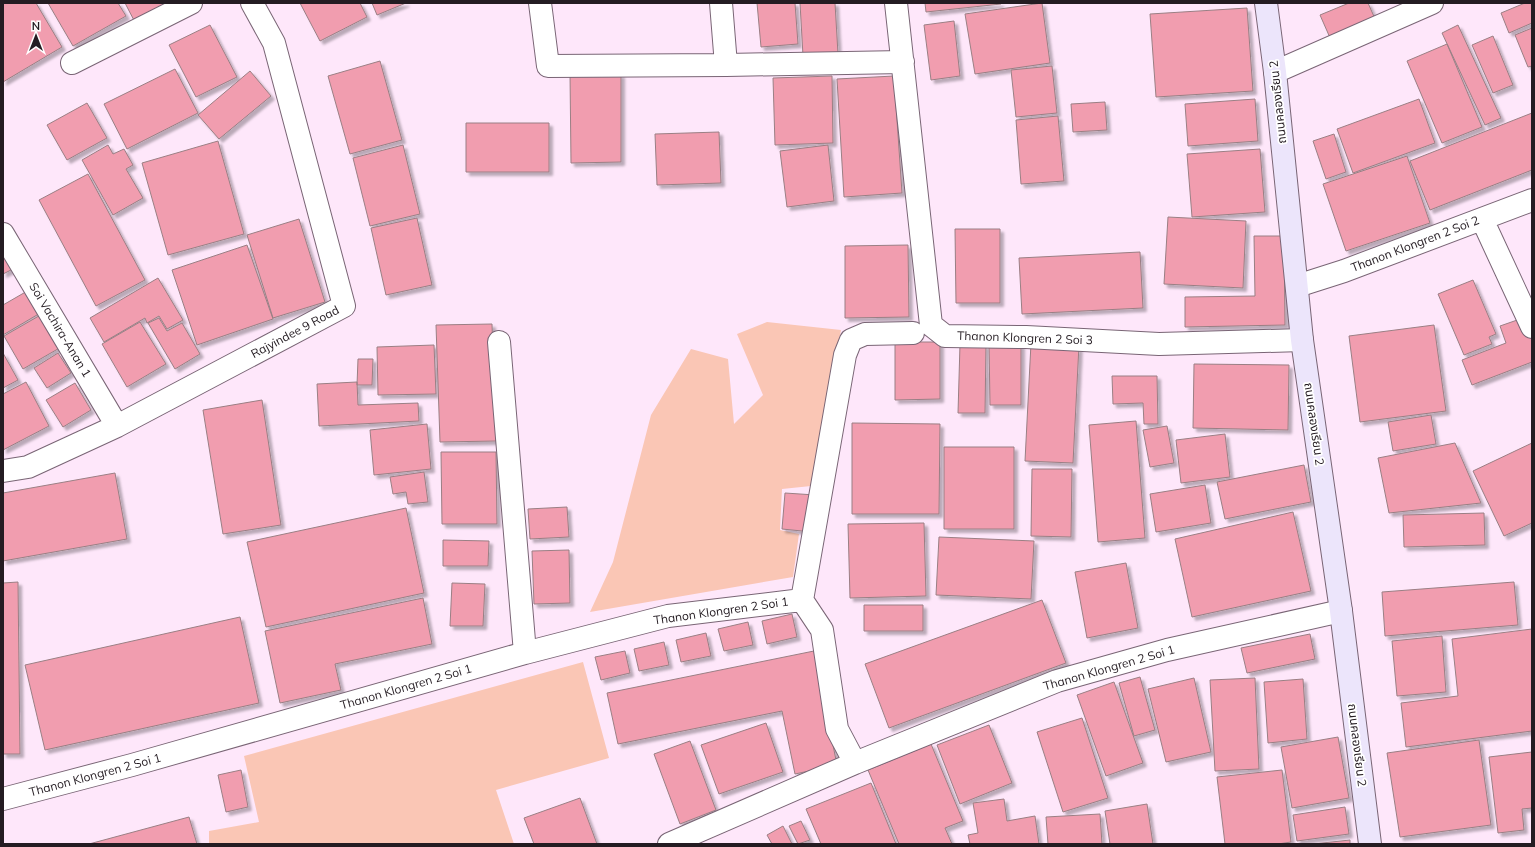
<svg xmlns="http://www.w3.org/2000/svg" width="1535" height="847" viewBox="0 0 1535 847" font-family="Mulish,'Noto Sans Thai',sans-serif">
<style>
.green{fill:#fac6b5}
.building{fill:#f19daf;stroke:#9a7f84;filter:url(#shadow)}
.lines{fill:none;stroke-linecap:round;stroke-linejoin:round}
.street-casing{stroke:#796575;stroke-width:24}
.secondary-casing{stroke:#796575;stroke-width:24}
.street{stroke:#fff;stroke-width:22}
.secondary{stroke:#ece5fb;stroke-width:22}
.labels{text-anchor:middle;stroke-width:3.5;stroke-linejoin:round;paint-order:stroke}
.street-label{font-size:12px;fill:#241c22;stroke:#fff}
</style>
<defs>
<filter id="shadow"><feDropShadow dx="3.5" dy="3.5" stdDeviation="1" flood-color="#0004"/></filter>
</defs>
<rect width="100%" height="100%" fill="#fee7fa"/>
<!-- green -->
<path class="green" d="M767,322L841,330L811,486L782,489L780,530L799,534L793,577L590,612L613,562L651,415L691,349L728,359L734,424L763,395L737,334Z
M583,662L609,758L496,790L514,844H209V831L259,822L244,756Z"/>
<!-- building -->
<path class="building" d="M3,3H36L62,47L3,82Z
M48,3H118L126,16L73,46Z
M125,3H187L138,28Z
M300,3H360L367,17L320,41Z
M372,3H406L377,15Z
M757,3H795L798,44L761,47Z
M800,3H835L838,54L803,56Z
M925,3H1000L1001,4L926,12Z
M1042,3L1050,63L975,74L965,14Z
M1349,3H1368L1376,21L1331,40L1320,15Z
M1525,3H1532V23L1509,33L1501,13Z
M1247,8L1253,91L1156,97L1150,14Z
M954,21L960,76L931,80L924,25Z
M210,25L237,77L196,97L169,45Z
M1458,25L1501,118L1485,125L1442,33Z
M1532,28V66L1528,67L1515,35Z
M1493,36L1513,85L1493,93L1472,45Z
M1447,44L1482,127L1442,143L1407,61Z
M380,61L402,140L350,154L328,76Z
M1052,66L1057,113L1016,117L1011,70Z
M175,69L198,113L127,149L104,104Z
M250,71L271,96L219,139L198,115Z
M570,74H621V162L571,163Z
M832,76L833,143L775,145L773,78Z
M894,76L902,193L844,197L837,79Z
M1255,99L1258,141L1188,146L1185,104Z
M1419,99L1435,143L1353,173L1337,129Z
M1105,102L1107,130L1073,132L1071,104Z
M87,103L107,138L67,160L47,125Z
M1532,113V170L1430,210L1410,161Z
M1058,116L1064,181L1021,184L1016,120Z
M466,123H549V172H466Z
M719,132L721,183L657,185L655,134Z
M1334,134L1346,172L1326,179L1313,141Z
M218,141L244,234L168,255L142,163Z
M108,145L113,154L124,149L133,165L126,169L143,198L113,215L82,160Z
M403,145L420,214L370,226L353,158Z
M828,145L834,201L787,207L780,151Z
M1260,149L1265,212L1192,217L1187,154Z
M1407,156L1430,223L1346,251L1323,184Z
M88,174L145,280L96,306L39,200Z
M1168,217L1246,221L1243,288L1164,284Z
M417,218L432,285L386,295L371,228Z
M299,219L325,302L273,318L247,235Z
M955,229H1000V303H956Z
M1254,236H1284L1285,325L1185,327V297L1255,296Z
M3,240L17,267L3,274Z
M247,245L273,319L197,345L172,270Z
M908,245L909,317L845,318V246Z
M1140,252L1143,308L1022,314L1019,258Z
M158,278L183,320L167,329L159,316L147,323L145,318L104,342L90,318Z
M1473,280L1496,334L1489,337L1492,344L1464,355L1438,294Z
M29,290L42,312L3,335V305Z
M44,313L63,346L23,369L4,336Z
M159,318L167,331L182,323L200,354L175,369L148,323Z
M1523,318L1532,340V362L1472,385L1462,360L1506,343L1500,326Z
M140,322L166,364L127,387L102,344Z
M492,324L496,441L440,442L436,325Z
M1434,325L1446,411L1360,422L1349,336Z
M895,342H940V399L895,400Z
M1031,343L1079,345L1073,463L1025,461Z
M960,344L986,345L985,413H958Z
M989,344H1021V405H990Z
M434,345L436,394L378,395L377,347Z
M3,353L18,380L3,388Z
M58,353L71,373L47,388L34,368Z
M358,359H373L372,385H357Z
M1194,364L1289,365L1288,430L1193,428Z
M1112,376H1157L1158,424H1144L1143,403L1113,404Z
M26,382L49,426L3,450V394Z
M357,382L358,405L418,403L419,421L319,426L317,384Z
M75,383L91,410L63,427L46,400Z
M262,400L281,525L223,534L203,410Z
M1431,415L1436,444L1393,451L1388,422Z
M1136,421L1145,538L1098,542L1089,425Z
M852,423L940,424L939,514H852Z
M427,424L431,469L374,475L370,430Z
M1167,426L1174,463L1150,467L1143,430Z
M1225,434L1230,477L1181,483L1176,440Z
M1455,443L1481,503L1389,513L1378,458Z
M1532,443V523L1504,536L1473,471Z
M944,447H1014V529H944Z
M441,452H496L497,524H442Z
M1304,465L1311,502L1225,519L1217,482Z
M1032,469H1072L1071,537L1031,536Z
M424,472L428,502L408,504L406,492L393,494L390,477Z
M115,473L127,539L3,561V493Z
M1205,485L1211,523L1156,532L1150,494Z
M785,493L815,495L812,532L782,529Z
M567,507L569,537L530,539L528,509Z
M406,508L424,593L266,627L247,542Z
M1293,512L1311,591L1192,617L1175,539Z
M1484,513L1485,545L1404,547L1403,515Z
M924,523L926,596L850,598L848,524Z
M939,537L1034,541L1031,599L936,595Z
M443,540L489,541L488,566H443Z
M569,550L570,603L534,604L532,551Z
M1126,563L1138,628L1087,638L1075,572Z
M18,582L20,754H3V583Z
M1514,582L1518,625L1385,636L1382,592Z
M452,583L485,584L483,626H450Z
M423,598L432,644L335,664L341,690L280,703L265,631Z
M1042,600L1066,663L889,728L865,664Z
M864,605H923V631H864Z
M792,614L797,637L767,644L762,621Z
M240,617L259,703L45,750L25,665Z
M748,622L753,645L724,651L718,629Z
M1532,629V731L1406,747L1401,703L1458,696L1452,639Z
M706,633L711,656L681,662L676,640Z
M1310,634L1315,659L1247,673L1241,648Z
M1442,636L1446,692L1397,696L1392,641Z
M664,642L669,665L639,671L634,649Z
M625,651L630,673L601,680L595,657Z
M814,651L837,765L795,774L782,711L618,744L607,693Z
M1140,677L1155,730L1134,736L1119,683Z
M1194,678L1211,752L1166,762L1148,689Z
M1255,678L1259,769L1215,771L1210,680Z
M1303,679L1307,739L1268,743L1264,682Z
M1114,682L1143,763L1106,776L1077,695Z
M1082,718L1108,798L1063,812L1037,732Z
M766,723L783,772L719,794L701,745Z
M989,725L1012,783L960,804L937,745Z
M1338,737L1349,798L1292,808L1281,747Z
M1479,740L1491,825L1400,837L1387,753Z
M690,741L716,810L680,824L654,754Z
M931,744L963,821L945,828L952,844H899L868,770Z
M1532,752V808L1522,809L1524,830L1498,833L1489,757Z
M241,770L248,807L226,812L218,775Z
M1282,770L1291,842L1278,844H1225L1217,777Z
M871,783L896,844H821L806,809Z
M580,798L597,844H534L524,818Z
M1004,799L1007,821L1035,816L1039,844H970L968,835L978,833L973,803Z
M1147,804L1153,844H1110L1105,811Z
M1345,807L1349,834L1297,841L1293,815Z
M1100,814L1102,844H1048L1046,817Z
M189,817L197,844H89Z
M801,821L810,840L798,844L789,826Z
M783,826L792,844H772L767,835Z
M1350,840V844H1313Z"/>
<g class="lines">
<defs>
<path id="street" d="M540,3L548,66L726,65L903,62
M721,3L726,65
M896,3L931,325L945,336L1026,337L1159,344L1302,340
M72,63L191,3
M1275,72L1432,3
M1482,219L1532,327
M3,234L117,426
M1297,286L1344,271L1532,200
M499,342L525,653
M3,471L28,467L117,426L344,306L274,43L252,3
M802,600L845,355L851,340L865,334L913,333
M3,799L132,765L525,653L668,616L802,600L822,630L837,729L855,763
M669,844L855,763L1057,681L1167,650L1341,611"/>
<path id="secondary" d="M1266,3L1275,72L1302,340L1341,611L1370,844"/>
</defs>
<!-- street casing -->
<use href="#street" class="street-casing"/>
<!-- secondary casing -->
<use href="#secondary" class="secondary-casing"/>
<!-- street -->
<use href="#street" class="street"/>
<!-- secondary -->
<use href="#secondary" class="secondary"/>
</g>
<g class="labels">
<!-- street labels -->
<g class="street-label">
<text transform="translate(1278 102) rotate(-96)" y="4">ถนนคลองเรียน 2</text>
<text transform="translate(1415 244) rotate(-21)" y="4">Thanon Klongren 2 Soi 2</text>
<text transform="translate(60 330) rotate(59)" y="4">Soi Vachira-Anan 1</text>
<text transform="translate(295 332) rotate(-28)" y="4">Rajyindee 9 Road</text>
<text transform="translate(1025 338) rotate(2)" y="4">Thanon Klongren 2 Soi 3</text>
<text transform="translate(1314 424) rotate(82)" y="4">ถนนคลองเรียน 2</text>
<text transform="translate(721 611) rotate(-8)" y="4">Thanon Klongren 2 Soi 1</text>
<text transform="translate(1109 668) rotate(-16)" y="4">Thanon Klongren 2 Soi 1</text>
<text transform="translate(406 687) rotate(-16)" y="4">Thanon Klongren 2 Soi 1</text>
<text transform="translate(1357 745) rotate(83)" y="4">ถนนคลองเรียน 2</text>
<text transform="translate(95 775) rotate(-15)" y="4">Thanon Klongren 2 Soi 1</text>
</g>
</g>
<!-- border -->
<rect width="1535" height="847" fill="none" stroke="#241c22" stroke-width="8"/>
<!-- north arrow -->
<g transform="translate(36 36)" stroke="#ffffff" stroke-width="3" paint-order="stroke">
<path d="M0-3L7 15L0 10L-7 15Z" fill="#241c22"/>
<text y="-6" font-size="11" font-weight="bold" text-anchor="middle" fill="#241c22">N</text>
</g>
</svg>
